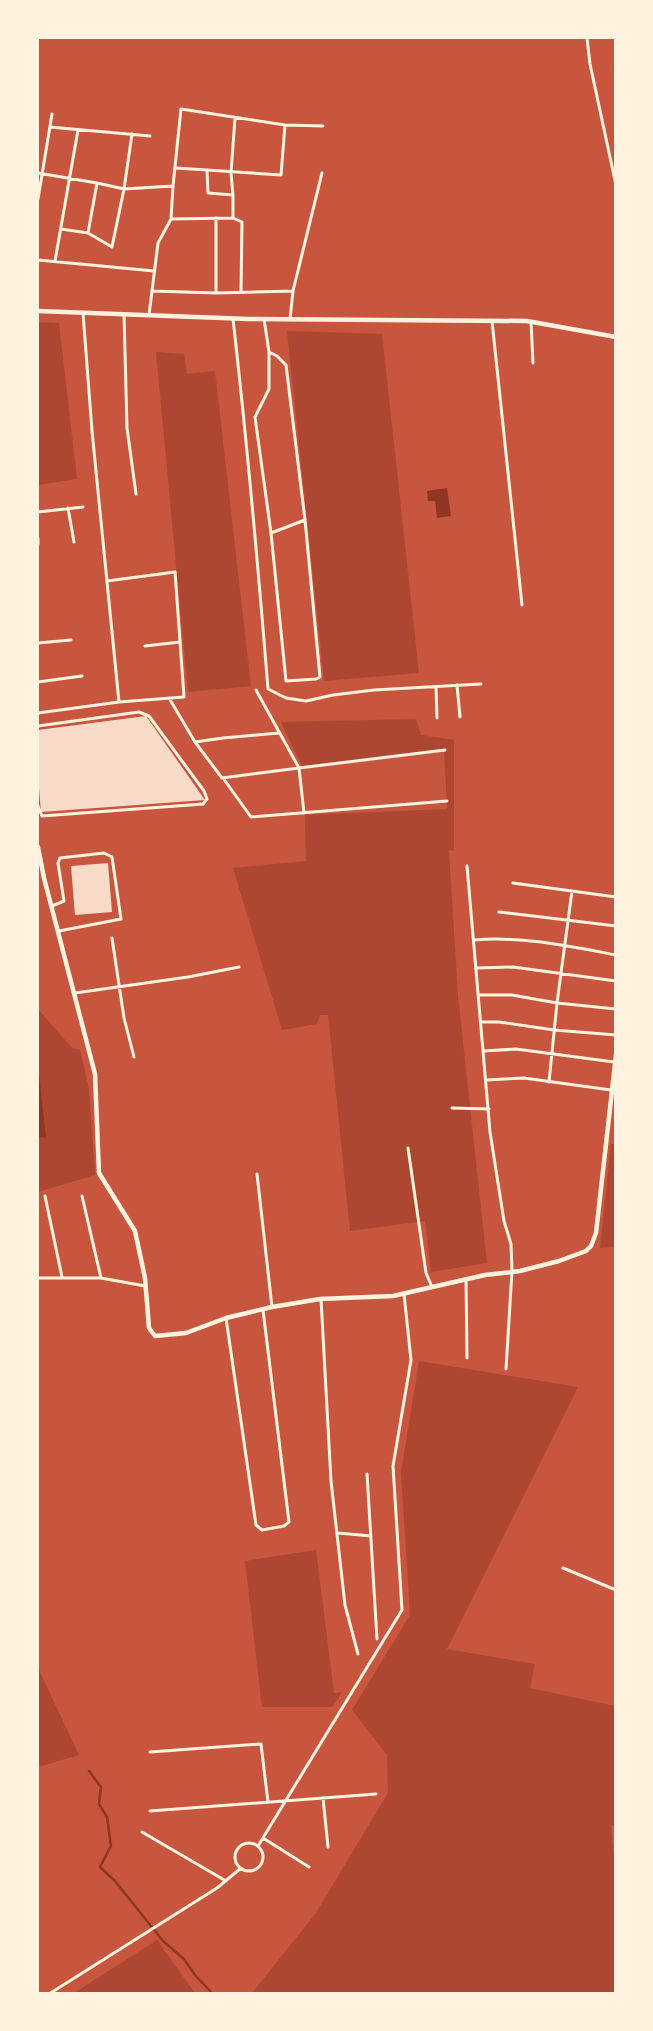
<svg xmlns="http://www.w3.org/2000/svg" width="653" height="2031" viewBox="0 0 653 2031" font-family="'Noto Sans',sans-serif">
<style>
.green{fill:#ae4732}
.water{fill:#8f3625}
.lines{fill:none;stroke-linecap:round;stroke-linejoin:round}
.stream{stroke:#8f3625;stroke-width:2.5}
.building{fill:#f7dbc8}
.minor{stroke:#fff3e0;stroke-width:3}
.tertiary{stroke:#fff3e0;stroke-width:4.5}
.secondary{stroke:#fff3e0;stroke-width:4.5}
</style>
<rect width="100%" height="100%" fill="#c8553d"/>
<!-- green -->
<path class="green" d="M38,322L59,323L77,479L38,485Z
M287,331L382,334L419,673L324,681Z
M156,352L184,354L187,374L215,371L251,686L188,692Z
M416,719L421,735L454,740V851L449,850L458,996L487,1263L431,1272L425,1221L350,1231L328,1015H320L317,1024L282,1030L233,868L306,861L305,815L447,809L444,750L302,766L281,722Z
M38,1009L72,1048L80,1050L89,1088L95,1175L38,1192V1137L45,1138L38,1065Z
M611,1144H615V1247L600,1248Z
M419,1361L578,1387L447,1649L535,1664L530,1688L615,1706V1826L611,1825L616,1879L615,1993H252L316,1913L388,1793L387,1755L352,1710L410,1615L401,1472Z
M316,1550L334,1693L342,1692L332,1707H262L245,1561Z
M38,1668L79,1755L38,1767Z
M157,1940L195,1993H74Z"/>
<!-- water -->
<path class="water" d="M447,488L451,516L437,518L435,501H428L427,491Z
M38,1065L46,1138L38,1137Z"/>
<g class="lines">
<!-- stream -->
<path class="stream" d="M89,1771L101,1787L99,1804L107,1817L111,1846L100,1867L115,1881L163,1941L184,1959L195,1975L213,1994"/>
</g>
<!-- building -->
<path class="building" d="M146,716L205,800L41,812L38,777V730Z
M108,863L112,912L75,915L71,866Z"/>
<g class="lines">
<!-- minor -->
<path class="minor" d="M587,38L590,64L616,185
M50,127L150,136
M176,168L281,175L285,125
M207,170L208,193L233,195L231,173L235,118
M38,173L97,183L124,189L173,186L181,109L285,125L323,126
M38,199L52,114
M216,218V293
M233,218L242,222L241,292
M171,219L233,218V195
M61,229L88,233L112,247L124,189L132,134
M88,233L97,183
M38,260L154,271
M55,261L78,130
M152,291L216,293L293,291
M83,313L92,431L119,702
M124,314L127,428L136,494
M149,315L158,243L171,219L173,186
M233,319C247,442 258,565 268,689L286,698L306,701L333,695L374,690L481,684
M264,319L269,352L277,356L286,365L305,520L320,677L316,679L286,681L271,533L255,417L269,389V352
M290,319L293,291L322,173
M492,321L522,605
M531,322L533,363
M68,508L74,542
M38,512L83,507
M271,533L305,520
M38,538V544
M38,643L71,640
M145,646L180,642
M38,682L82,676
M457,685L460,717
M436,687L437,718
M169,698L195,742L222,778L299,768L256,690
M38,713L119,702L184,697L175,572L107,581
M38,726L139,712L149,716L204,791L207,799L203,804L42,816L38,806
M195,742L223,738L279,733
M223,778L251,817L447,801
M304,813L299,768L445,750
M467,866L490,1132L504,1221L511,1244L512,1271L506,1369
M513,883L616,897
M52,906L64,901L58,863L60,858L104,853L112,857L121,919L59,931
M499,912L616,926
M112,938L124,1018L134,1057
M474,940C522,936 568,946 616,955
M476,968L513,967L616,981
M75,993L188,977L239,967
M479,995H512L557,1003L616,1009
M481,1022H499L554,1030L616,1035
M484,1051L516,1049L614,1062
M486,1080L524,1078L611,1090
M549,1082L557,1003L572,891
M452,1108L489,1109
M408,1148L426,1273L432,1287
M257,1174L272,1307
M45,1196L62,1277
M82,1196L101,1278
M38,1278H101L145,1286
M466,1280L467,1358
M321,1299L331,1481L345,1605L358,1654
M226,1318L256,1525L262,1530L284,1526L289,1522L263,1310
M367,1474L377,1639
M338,1533L371,1536
M563,1568L616,1590
M150,1752L261,1744L268,1802
M323,1798L328,1847
M150,1811L376,1794
M142,1832L226,1881
M616,1833V1835
M263,1838L309,1867
M235 1857a14 14 0 1 1 28 0a14 14 0 1 1-28 0Z
M258,1846L402,1610L393,1466L411,1360L404,1294
M49,1994L217,1888L241,1868"/>
<!-- tertiary -->
<path class="tertiary" d="M38,847L44,878L95,1074L99,1173L135,1231L145,1278L149,1328L155,1336L186,1333L226,1318L272,1307L320,1299L393,1296L485,1275L520,1271L559,1261L586,1251L591,1246L596,1233L616,1055"/>
<!-- secondary -->
<path class="secondary" d="M38,311L248,319L527,321L616,337"/>
</g>
<!-- border -->
<rect width="653" height="2031" fill="none" stroke="#fff3e0" stroke-width="78"/>
</svg>
